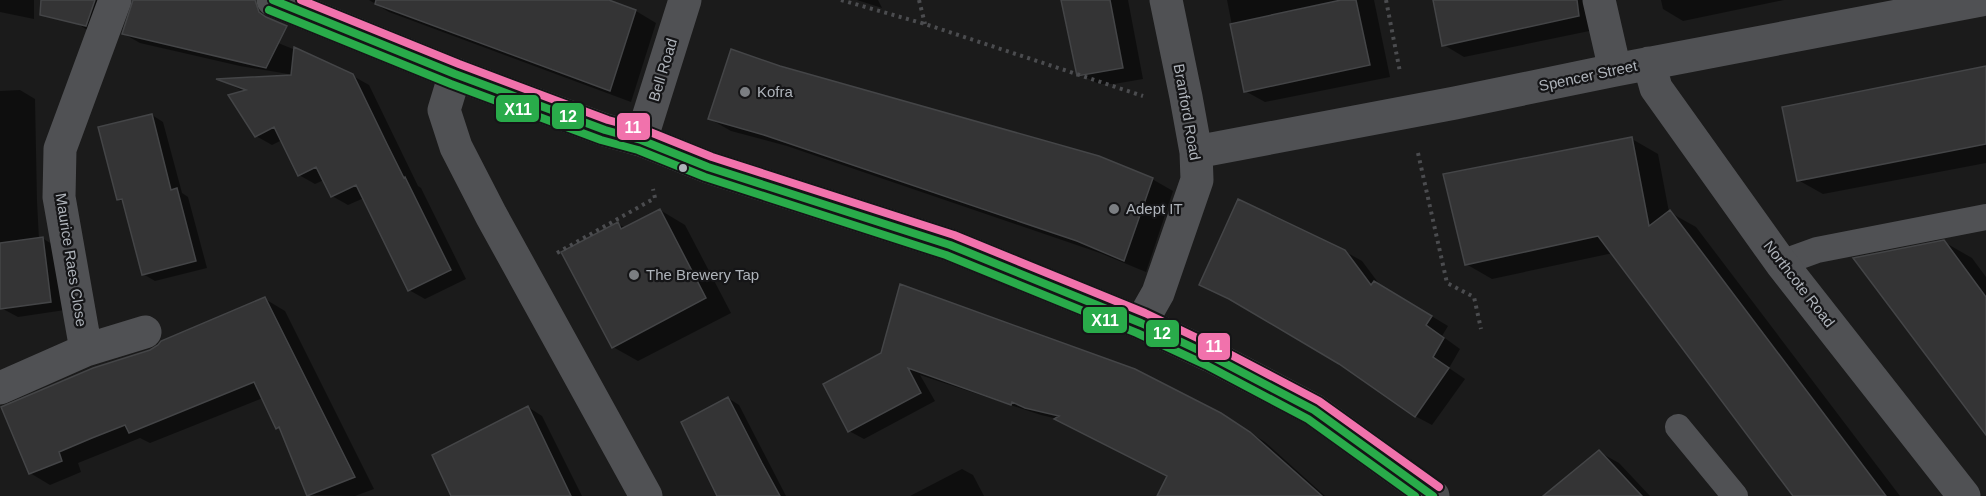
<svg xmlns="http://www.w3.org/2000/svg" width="1986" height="496" viewBox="0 0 1986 496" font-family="Arial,sans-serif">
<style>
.shadow{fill:#0007}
.building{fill:#343435;stroke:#444547;stroke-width:1.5}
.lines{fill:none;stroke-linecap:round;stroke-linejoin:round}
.path{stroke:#4b4c4f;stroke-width:4;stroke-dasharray:3 4.5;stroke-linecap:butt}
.lane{stroke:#505154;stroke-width:26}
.street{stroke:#505154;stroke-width:33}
.primary{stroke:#4d4e50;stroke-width:33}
.bus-1-casing{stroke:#151517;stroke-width:12}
.bus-2-casing{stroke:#151517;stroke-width:12}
.bus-3-casing{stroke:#151517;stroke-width:12}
.bus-1{stroke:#29ab4a;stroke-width:8}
.bus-2{stroke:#29ab4a;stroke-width:8}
.bus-3{stroke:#f172ac;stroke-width:8}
.poi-dot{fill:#7b7e82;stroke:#151517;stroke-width:2}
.bus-dot{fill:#aeb3ba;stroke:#151517;stroke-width:2}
.labels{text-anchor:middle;stroke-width:4.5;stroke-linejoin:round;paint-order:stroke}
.street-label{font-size:15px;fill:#aeb3ba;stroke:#151517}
.poi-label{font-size:15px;fill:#aeb3ba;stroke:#151517;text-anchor:start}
.line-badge{stroke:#151517;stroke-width:2}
.badge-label{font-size:16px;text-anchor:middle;font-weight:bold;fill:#fff}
</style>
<rect width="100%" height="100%" fill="#1b1b1b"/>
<!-- shadow -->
<path class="shadow" d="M0,0H34V19L0,12Z
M67,0H115L89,31L73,21Z
M135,0H172L293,49L353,76L369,85L418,186L421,188L466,279L425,299L409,290L364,198L348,205L332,196L324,180L315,184L299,175L282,140L272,145L256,136L245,92L221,80L294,75L240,66L140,43L124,34Z
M369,0H605L636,11L656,23L631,102L389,12Z
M857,0H878L882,8Z
M1063,0H1128L1143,79L1114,84H1099L1078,73Z
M1227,0H1374L1390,77L1265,102L1245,91Z
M1434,0H1604L1599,29L1464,57L1444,45Z
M1661,0H1784L1683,21L1663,9Z
M779,67L1152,179L1173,191L1146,272L1100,253L787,146L731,131L710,119Z
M1986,68V163L1823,194L1798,180Z
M20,90L35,99L37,201L39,239L42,238L57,247L65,310L18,317L3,309L0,285V91Z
M152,115L163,122L182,193L188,197L207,268L155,281L143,274L125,203L118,199Z
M1632,139L1658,154L1669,212L1696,227L1900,496H1795L1613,253L1492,279L1466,264Z
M660,210L685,225L731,313L638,361L613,347L618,224L626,228Z
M1944,242L1972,258L1986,277V433Z
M1344,251L1362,261L1380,285L1448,326L1442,336L1460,349L1449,368L1465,379L1432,425L1415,416L1340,363L1246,307L1201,285Z
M265,299L285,311L374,489L355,496L308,495L282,430L277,427L263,398L150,443L140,438L113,449L78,463L81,472L50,485L30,473L151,351Z
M883,354L1236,424L1265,442L1325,496H1177L1169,476L1058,419L1041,415L920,375L935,401L864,439L849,431Z
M728,398L739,405L786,496H720Z
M528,407L542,416L582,496H489Z
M1599,452L1619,463L1650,496H1545Z
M962,469L973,475L984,496H910Z"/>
<!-- building -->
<path class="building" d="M41,0H95L86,26L40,15Z
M133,0H255L259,12L266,17L287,26L266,68L122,34Z
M376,0H609L636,10L610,91L375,4Z
M1061,0H1110L1123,68L1077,76Z
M1341,0H1356L1370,65L1244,92L1230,24Z
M1433,0H1577L1579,16L1442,46Z
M294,47L353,74L387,144L404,178L405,177L451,270L408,291L356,185L331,197L316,167L298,176L274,127L255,137L228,95L246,90L216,79L291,75Z
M731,49L780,66L1099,156L1153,178L1124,261L1077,241L764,135L708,119Z
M1986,66V144L1797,181L1782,107Z
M152,114L171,190L177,188L196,261L142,275L122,199L117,200L98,127Z
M1632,137L1649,226L1670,210L1886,496H1793L1598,236L1465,265L1443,174Z
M1238,199L1345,250L1371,285L1374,281L1432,316L1426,325L1444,338L1433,357L1449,368L1415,417L1339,364L1229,299L1199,285Z
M660,209L706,298L612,348L561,252L618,222L621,229Z
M43,237L51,302L0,309V243Z
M1944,240L1986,297V435L1853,258Z
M900,284L1135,369L1221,413L1250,432L1322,496H1157L1167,476L1054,419L1059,416L1025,408L1012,402L1011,405L908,368L921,393L848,432L823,384L881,353Z
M265,297L355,477L307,496L279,427L276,429L254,382L129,433L125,425L92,438L59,452L62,461L29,474L1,407L93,368L150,350L158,345L161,341Z
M728,397L762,463L780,496H717L681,422Z
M528,406L571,496H451L432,455Z
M1599,450L1642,496H1543Z"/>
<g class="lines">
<!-- path -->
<path class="path" d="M841,0L925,24L1143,96
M919,0L925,24
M1386,0L1400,72
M1418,153L1447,283L1474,297L1481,329
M557,253L655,198L653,189"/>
<!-- lane -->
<path class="lane" d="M1781,263L1817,250L1986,217
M1678,427L1735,496"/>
<!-- street -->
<path class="street" d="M1599,0L1615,70
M1649,63L1656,88L1781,263L1964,496
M455,74L444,110L456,147L491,215L646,496
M641,140L685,0
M1196,152L1455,103L1615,70L1981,0
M1141,323L1158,293L1197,180L1196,152L1186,97L1166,0
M86,350L145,332
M0,388L86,350L59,197L60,149L115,0"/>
<!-- primary -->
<path class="primary" d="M273,0L455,74L605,130L641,140L708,167L950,245L1141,323L1211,356L1314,410L1433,496"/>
<defs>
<path id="bus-1" d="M273,0L455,74L605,130L641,140L708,167L950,245L1141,323L1211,356L1314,410L1433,496"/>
<path id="bus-2" d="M269,10L451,84L601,140L638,150L705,177L946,255L1137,333L1206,365L1308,419L1415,496"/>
<path id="bus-3" d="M301,0L459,64L608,120L645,130L712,157L954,235L1145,313L1216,347L1319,401L1439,487"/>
</defs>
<!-- bus-1 casing -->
<use href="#bus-1" class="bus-1-casing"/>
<!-- bus-2 casing -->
<use href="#bus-2" class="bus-2-casing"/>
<!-- bus-3 casing -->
<use href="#bus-3" class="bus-3-casing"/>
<!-- bus-1 -->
<use href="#bus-1" class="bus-1"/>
<!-- bus-2 -->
<use href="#bus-2" class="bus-2"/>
<!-- bus-3 -->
<use href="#bus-3" class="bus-3"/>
</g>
<!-- markers -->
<g class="poi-dot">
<circle cx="745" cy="92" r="6"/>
<circle cx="1114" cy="209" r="6"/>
<circle cx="634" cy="275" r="6"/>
</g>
<circle class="bus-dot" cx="683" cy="168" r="5"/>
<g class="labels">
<!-- street labels -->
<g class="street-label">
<text transform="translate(663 70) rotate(-73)" y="5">Bell Road</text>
<text transform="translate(1588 76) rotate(-12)" y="5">Spencer Street</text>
<text transform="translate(1187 112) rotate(80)" y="5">Branford Road</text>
<text transform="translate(71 260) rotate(81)" y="5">Maurice Raes Close</text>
<text transform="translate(1799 284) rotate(52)" y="5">Northcote Road</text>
</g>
<!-- poi labels -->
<g class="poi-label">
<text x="757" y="97">Kofra</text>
<text x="1126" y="214">Adept IT</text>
<text x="646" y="280">The Brewery Tap</text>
</g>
</g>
<g class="line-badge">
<rect x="495" y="94" width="45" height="29" rx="6" fill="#29ab4a"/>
<rect x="551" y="102" width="34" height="28" rx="6" fill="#29ab4a"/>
<rect x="616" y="112" width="35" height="29" rx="6" fill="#f172ac"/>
<rect x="1082" y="306" width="46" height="28" rx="6" fill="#29ab4a"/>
<rect x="1145" y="319" width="35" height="29" rx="6" fill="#29ab4a"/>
<rect x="1197" y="332" width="34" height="29" rx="6" fill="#f172ac"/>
</g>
<g class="badge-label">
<text x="518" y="115">X11</text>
<text x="568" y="122">12</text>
<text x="633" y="133">11</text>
<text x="1105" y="326">X11</text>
<text x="1162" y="339">12</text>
<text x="1214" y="352">11</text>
</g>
</svg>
